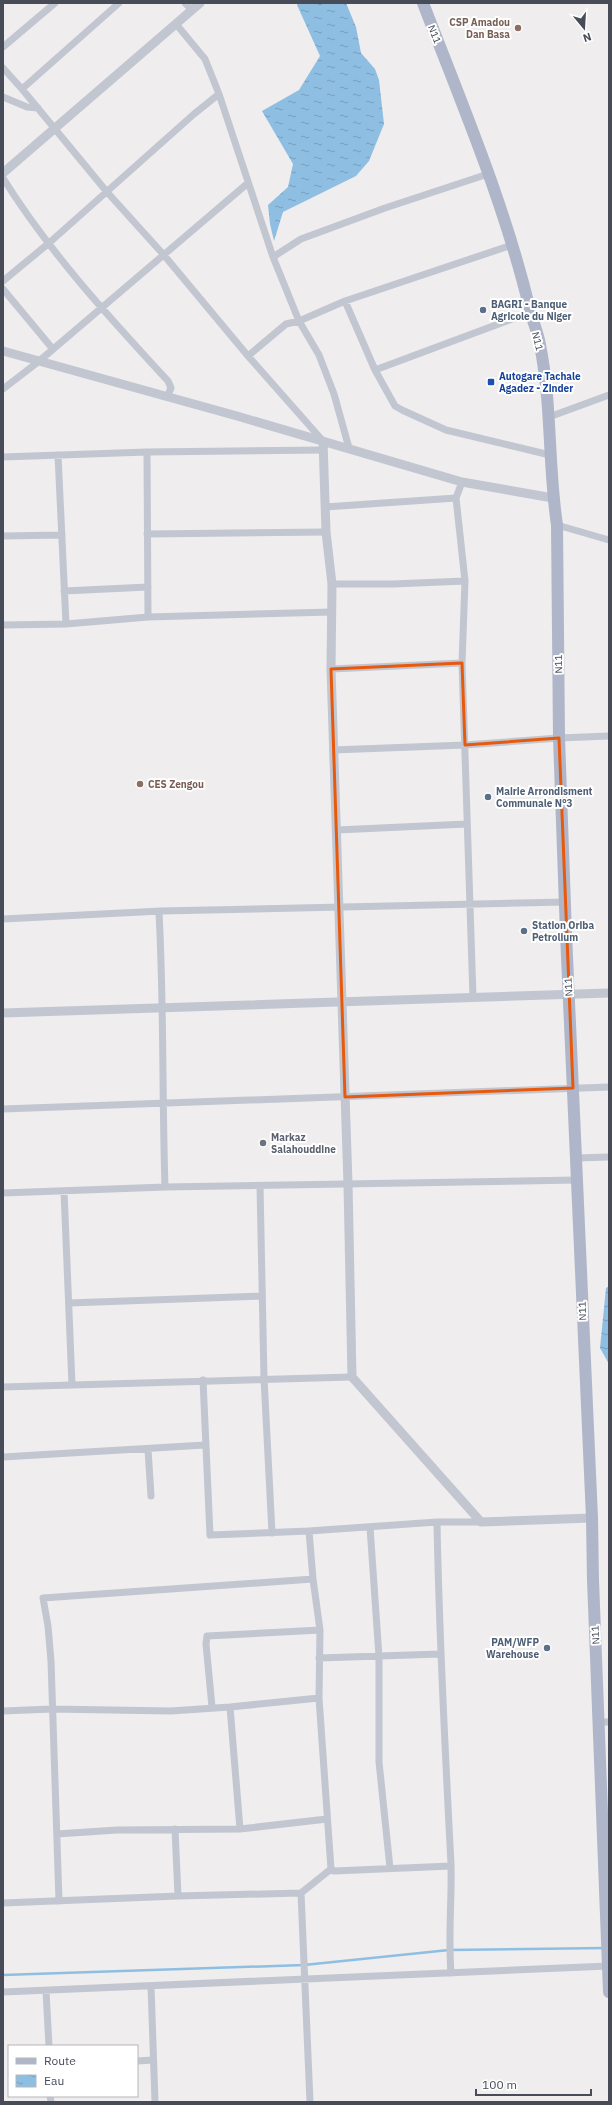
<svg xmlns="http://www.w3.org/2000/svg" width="612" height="2105" viewBox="0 0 612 2105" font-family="'IBM Plex Sans',sans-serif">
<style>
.water{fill:url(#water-ripples)}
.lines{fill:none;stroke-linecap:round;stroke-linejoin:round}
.stream{stroke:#8fbee3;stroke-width:2.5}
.minor{stroke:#c1c6d1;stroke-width:7}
.tertiary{stroke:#c1c6d1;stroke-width:9}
.primary{stroke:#afb6c9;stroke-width:12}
.marked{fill:none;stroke:#e8590c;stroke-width:3;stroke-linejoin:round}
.education-dot{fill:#8d6e63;stroke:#fff;stroke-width:1.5}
.service-dot{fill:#5c6f8a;stroke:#fff;stroke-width:1.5}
.transit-dot{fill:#1a4fb4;stroke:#fff;stroke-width:1.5}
.worship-dot{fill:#6b7280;stroke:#fff;stroke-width:1.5}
.labels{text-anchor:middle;stroke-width:4;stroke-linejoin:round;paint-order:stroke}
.education-label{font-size:10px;font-weight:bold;fill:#785e54;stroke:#fff;text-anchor:end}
.street-label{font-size:10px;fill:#474c58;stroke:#fff}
.service-label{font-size:10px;font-weight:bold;fill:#4e5e75;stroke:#fff;text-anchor:start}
.transit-label{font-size:10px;font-weight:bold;fill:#164399;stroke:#fff;text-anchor:start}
.worship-label{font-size:10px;font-weight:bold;fill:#5b616d;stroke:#fff;text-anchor:start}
</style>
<defs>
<pattern id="water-ripples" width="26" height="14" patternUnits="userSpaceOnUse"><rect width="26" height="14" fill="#8fbee3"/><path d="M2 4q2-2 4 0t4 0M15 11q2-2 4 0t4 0" fill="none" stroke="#779dbb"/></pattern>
</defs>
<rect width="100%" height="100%" fill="#efeded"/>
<!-- water -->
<path class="water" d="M298,3H346L356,27L361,53L375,69L379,80L384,124L369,161L356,176L283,212L274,241L270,224L268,205L288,187L293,164L262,111L299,90L320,56L297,5Z
M609,1286V1364L600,1348L606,1288Z"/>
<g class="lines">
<!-- stream -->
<path class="stream" d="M3,1975L304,1965L449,1950L605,1948"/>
<!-- minor -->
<path class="minor" d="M185,3L192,10
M176,24L205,59L219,94L273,257L299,321L319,355L334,394L349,448
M3,47L55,3
M3,68L22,89L107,192L163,254L248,356L323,441
M22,89L119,3
M3,97L27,107L38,108
M3,178C49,252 109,317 168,381L171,388L167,397
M273,257L301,239L385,208L488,174
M3,281L49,243L194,114L219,94
M3,289L52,348
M345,301L375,370L531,312
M248,356L286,324L299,321L345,301L512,245
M375,370L395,406L402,410L446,430L550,455
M3,389L38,362L248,183
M549,417L609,395
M147,452L148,617
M58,455L66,624
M3,457L147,452L323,450
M462,482L456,498L465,581L462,663L473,997
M325,507L456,498
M557,525L609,540
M147,534L326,532
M3,536L62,535
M332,584H393L465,581
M64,591L148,587
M3,625L66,624L148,617L332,612
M331,669L462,663
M333,750L465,745L559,738L609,736
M337,830L467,824
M159,913C164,1004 162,1095 165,1187
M3,919L161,911L565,902
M3,1109L609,1087
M576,1158L609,1157
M260,1186L264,1378L272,1533
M64,1191L72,1385
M3,1193L165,1187L577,1180
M69,1303L261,1296
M203,1380L210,1535L309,1531L437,1522H481
M3,1387L352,1377
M148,1449L151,1496
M3,1457L205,1445
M437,1522C439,1636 445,1750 451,1864C452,1900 448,1936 451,1973
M370,1527L379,1657V1762L390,1868
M309,1531L313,1579L320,1630L319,1698L331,1869
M319,1658L440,1654
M212,1707L206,1644L207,1636L320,1630
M230,1707L240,1829
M3,1711L51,1709L171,1711L230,1707L319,1698
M599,1722H609
M175,1829L178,1896
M57,1834L117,1830L240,1829L327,1819
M331,1869L334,1871L451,1866
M59,1901L51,1661L48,1626L43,1598L313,1579
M3,1903L178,1896L301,1893
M151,1986L155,2102
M46,1991L49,2046
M3,1992L608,1966
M137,2061L153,2060
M50,2096L51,2102
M310,2102L301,1893L331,1869"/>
<!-- tertiary -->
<path class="tertiary" d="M3,173L200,3
M3,351L237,416L462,482L553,498
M323,441L326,532L332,584L331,669L348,1184L352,1377L481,1522L592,1518
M3,1013L609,993"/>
<!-- primary -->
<path class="primary" d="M423,3C462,104 505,205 530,310C533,322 538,333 540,345C552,405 548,465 557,525L559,738L566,934L592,1518L593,1580L609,1992"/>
</g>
<!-- marked area -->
<path class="marked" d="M462,663L465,745L559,738L573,1088L345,1097L331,669Z"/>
<!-- markers -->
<g class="education-dot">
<circle cx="518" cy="28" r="4"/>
<circle cx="140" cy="784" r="4"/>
</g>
<g class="service-dot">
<circle cx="483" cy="310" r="4"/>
<circle cx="488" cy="797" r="4"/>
<circle cx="524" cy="931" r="4"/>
<circle cx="547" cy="1648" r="4"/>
</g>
<rect class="transit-dot" x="487" y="378" width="8" height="8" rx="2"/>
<circle class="worship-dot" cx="263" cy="1143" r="4"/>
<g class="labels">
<!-- education labels -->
<g class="education-label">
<text x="510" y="26">CSP Amadou<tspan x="510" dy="12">Dan Basa</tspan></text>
<text x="148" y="788" text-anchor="start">CES Zengou</text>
</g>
<!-- street labels -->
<g class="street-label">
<text transform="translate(435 34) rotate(68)" y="4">N11</text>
<text transform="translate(538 341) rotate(76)" y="4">N11</text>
<text transform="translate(558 664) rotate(-91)" y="4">N11</text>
<text transform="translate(568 987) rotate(-93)" y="4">N11</text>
<text transform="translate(582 1311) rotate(-92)" y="4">N11</text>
<text transform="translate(595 1635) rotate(-93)" y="4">N11</text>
</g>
<!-- service labels -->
<g class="service-label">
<text x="491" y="308">BAGRI - Banque<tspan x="491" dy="12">Agricole du Niger</tspan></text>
<text x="496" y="795">Mairie Arrondisment<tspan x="496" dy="12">Communale N°3</tspan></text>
<text x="532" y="929">Station Oriba<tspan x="532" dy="12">Petrolium</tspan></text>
<text x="539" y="1646" text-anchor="end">PAM/WFP<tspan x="539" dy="12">Warehouse</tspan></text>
</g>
<!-- transit labels -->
<g class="transit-label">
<text x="499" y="380">Autogare Tachale<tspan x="499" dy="12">Agadez - Zinder</tspan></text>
</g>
<!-- worship labels -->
<g class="worship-label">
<text x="271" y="1141">Markaz<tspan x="271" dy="12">Salahouddine</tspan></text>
</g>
</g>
<!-- border -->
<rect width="612" height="2105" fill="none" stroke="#474c58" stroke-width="8"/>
<!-- legend -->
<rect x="8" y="2045" width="130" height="52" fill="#ffffff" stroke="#b5b7bc"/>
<rect x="16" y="2058" width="20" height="6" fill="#afb6c9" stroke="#b5b7bc"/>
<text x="44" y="2065" font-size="12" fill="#474c58">Route</text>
<rect x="16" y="2075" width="20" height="12" fill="url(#water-ripples)" stroke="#b5b7bc"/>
<text x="44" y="2085" font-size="12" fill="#474c58">Eau</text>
<!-- north arrow -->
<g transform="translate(584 28) rotate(162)" stroke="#ffffff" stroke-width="3" paint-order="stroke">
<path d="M0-3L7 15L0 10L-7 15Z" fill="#474c58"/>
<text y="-6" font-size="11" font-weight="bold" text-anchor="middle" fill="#474c58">N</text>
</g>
<!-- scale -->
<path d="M476 2089v6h115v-6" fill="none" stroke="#474c58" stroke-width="2"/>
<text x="482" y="2089" font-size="12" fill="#474c58" stroke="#ffffff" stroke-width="3" paint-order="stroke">100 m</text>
</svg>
